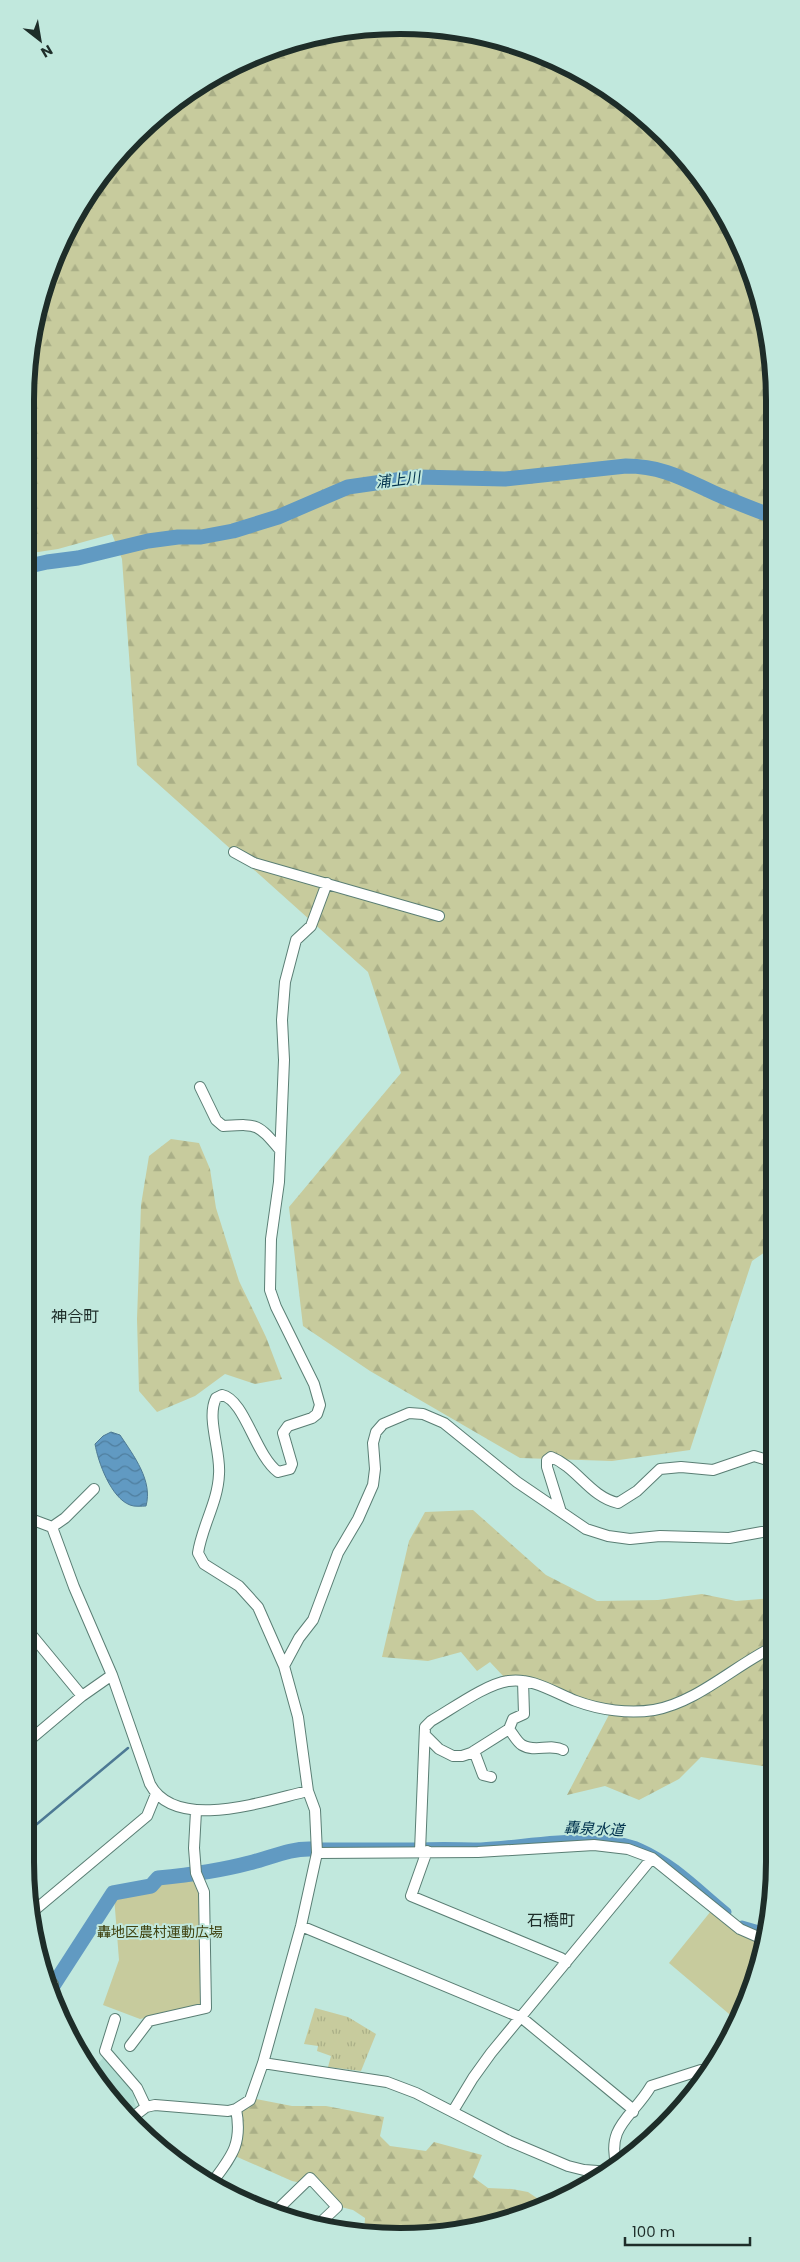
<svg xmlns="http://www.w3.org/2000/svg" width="800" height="2262" viewBox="0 0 800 2262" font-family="Poppins,'Noto Sans JP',sans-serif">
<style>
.built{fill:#aeddd1}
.grass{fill:url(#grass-tufts)}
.forest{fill:url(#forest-firs)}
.park{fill:#c7cb9d}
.water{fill:url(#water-waves);stroke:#4d7994}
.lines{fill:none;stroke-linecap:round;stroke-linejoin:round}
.stream{stroke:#4d7994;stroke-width:2.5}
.canal{stroke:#619ac2;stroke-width:9}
.river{stroke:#619ac2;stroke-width:15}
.minor-casing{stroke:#5a7e74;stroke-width:12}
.minor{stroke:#fff;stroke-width:10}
.labels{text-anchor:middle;stroke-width:4;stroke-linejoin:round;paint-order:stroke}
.park-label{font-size:14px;fill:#3f4210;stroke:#c1e8dd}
.water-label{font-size:15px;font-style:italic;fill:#01324d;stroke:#c1e8dd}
.quarter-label{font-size:16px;fill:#1e2d29;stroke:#c1e8dd}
.rim{fill:none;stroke:#1e2d29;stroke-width:6}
</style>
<defs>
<pattern id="grass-tufts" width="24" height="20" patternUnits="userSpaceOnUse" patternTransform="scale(1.25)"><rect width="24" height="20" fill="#c7cb9d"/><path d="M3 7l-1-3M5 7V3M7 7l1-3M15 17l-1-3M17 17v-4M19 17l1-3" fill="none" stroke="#aaaf87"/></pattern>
<pattern id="forest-firs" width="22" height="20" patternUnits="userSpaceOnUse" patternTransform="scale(1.25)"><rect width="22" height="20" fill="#c7cb9d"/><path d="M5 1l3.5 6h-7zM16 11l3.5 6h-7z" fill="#aaaf87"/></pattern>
<pattern id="water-waves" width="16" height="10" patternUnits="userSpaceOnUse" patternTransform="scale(1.25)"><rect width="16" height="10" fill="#619ac2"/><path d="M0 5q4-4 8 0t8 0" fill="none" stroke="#4f7e9e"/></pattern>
</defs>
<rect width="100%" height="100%" fill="#c1e8dd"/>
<!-- built -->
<path class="built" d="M104,2057L135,2093L134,2102L138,2110L127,2118L118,2109L93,2069Z"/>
<!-- grass -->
<path class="grass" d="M315,2008L348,2017L376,2034L361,2071L328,2067L331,2056L317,2051L318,2046L304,2044Z"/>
<!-- forest -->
<path class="forest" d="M424,26L497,38L588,75L682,153L736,234L772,351L774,1246L752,1261L690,1450L612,1461L520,1458L370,1371L303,1326L289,1207L401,1073L368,972L137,765L122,559L112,534L58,549L25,554V400L38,303L64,234L102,172L153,118L212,75L279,45L351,28Z
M171,1139L199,1143L210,1169L216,1208L239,1281L266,1337L282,1379L255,1384L225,1374L195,1396L157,1412L139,1391L137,1319L141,1205L149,1156Z
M473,1510L546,1575L597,1601L658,1600L702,1594L736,1601L774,1598L775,1768L701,1757L679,1779L639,1800L605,1786L567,1795L612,1709L504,1677L490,1662L477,1671L461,1652L428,1661L382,1657L409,1541L425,1512Z
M256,2099L292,2106H326L384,2117L380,2136L390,2146L426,2151L434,2142L482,2155L473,2177L488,2188L512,2189L528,2192L544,2203L497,2224L445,2233L432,2231L409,2236L364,2234L365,2218L353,2210L341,2207L310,2176L302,2183L292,2181L235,2156C243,2138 245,2131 240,2112L249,2107Z"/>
<!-- park -->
<path class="park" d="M195,1877L202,1891L203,2005L140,2019L103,2005L119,1960L114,1896L157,1887L158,1881Z
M711,1911L764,1947L762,1959L735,2019L669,1963Z"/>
<!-- water -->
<path class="water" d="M111,1432L120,1435C134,1456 153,1481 146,1506C142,1506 134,1507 130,1505C111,1498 98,1462 95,1444L103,1436Z"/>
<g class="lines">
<!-- stream -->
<path class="stream" d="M25,1834L128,1748"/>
<!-- canal -->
<path class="canal" d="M319,1847H416
M424,1847C443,1846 462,1847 481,1847C527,1845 598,1829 641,1848C673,1862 700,1890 727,1912
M742,1925L766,1932"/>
<!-- river -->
<path class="river" d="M25,567L47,562L78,558L148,541L178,537H201L233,531L278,517L348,487L417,477L505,479L626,466C665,466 687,481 721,496C738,503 755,510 772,516
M49,1992L113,1893L151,1886L158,1878C189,1875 219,1871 249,1863C270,1858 290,1848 312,1849"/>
<defs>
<path id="minor" d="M234,852L254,863L439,916
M200,1087L216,1120L223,1126C258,1124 257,1123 280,1150
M561,1512L547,1467V1460L551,1457C577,1467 590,1497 618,1503L637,1491L660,1469L681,1467L713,1470L754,1456L774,1462
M25,1517L52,1527
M52,1527L74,1587L112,1675L150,1784C176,1833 267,1800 308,1791
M52,1527L65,1518L94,1489
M25,1627L82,1696
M284,1666L299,1638L313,1620L338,1553L358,1519L373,1485L375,1469L373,1443L376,1432L383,1424L409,1413L423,1414L444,1423L517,1482L586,1529L608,1536L630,1539L660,1536L729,1538L762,1532H774
M509,1729C513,1734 517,1742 522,1745C535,1753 550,1743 563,1750
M425,1735L439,1749L453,1756H462L471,1753L509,1729L513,1719L524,1714L523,1681
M25,1744L82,1696L112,1675
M474,1751L483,1775L491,1777
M420,1851L425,1727L431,1721C452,1709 486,1684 508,1681C532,1677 555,1693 576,1701C600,1710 629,1714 654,1710C698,1702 735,1665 775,1646
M427,1851L411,1896L561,1958L566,1963
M317,1853L478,1852L594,1845L628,1849L652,1858L740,1929L765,1940
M30,1914L147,1816L156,1794
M301,1926L522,2018L630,2107L633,2112
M44,1974L53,1984L49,1989
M115,2019L105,2051L137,2088L146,2107
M130,2046L149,2021L206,2008L204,1892L196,1873L194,1848L196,1811
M263,2063L387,2082L416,2093L509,2141L568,2166L584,2170L611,2172
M453,2111L473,2078L491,2053L652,1858
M129,2120L146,2107L155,2105L228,2111L236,2109L250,2100L263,2063L301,1926L317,1853L315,1810L308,1791L298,1717L284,1666L258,1607L239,1586L204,1564L198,1553C202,1526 218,1502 219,1474C221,1451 206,1418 216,1398L222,1395C245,1400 255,1455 278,1472L290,1469L292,1464L283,1433L288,1426L312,1418L317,1414L320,1405L314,1384L276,1307L270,1290L271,1239L279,1182L284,1060L282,1020L285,982L296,940L311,926L327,883
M617,2167C605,2126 633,2117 651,2086L701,2070L712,2071
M215,2186L211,2184C231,2157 243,2145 236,2109
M276,2211L310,2178L337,2207L319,2224"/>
</defs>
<!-- minor casing -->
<use href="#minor" class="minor-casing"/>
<!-- minor -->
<use href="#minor" class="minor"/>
</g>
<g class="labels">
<!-- park labels -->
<g class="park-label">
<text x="160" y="1937">轟地区農村運動広場</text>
</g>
<!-- water labels -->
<g class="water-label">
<text transform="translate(398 480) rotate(-7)" y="5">浦上川</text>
<text transform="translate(594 1829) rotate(3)" y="5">轟泉水道</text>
</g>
<!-- quarter labels -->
<g class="quarter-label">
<text x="75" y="1322">神合町</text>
<text x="551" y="1926">石橋町</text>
</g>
</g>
<!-- crop -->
<path d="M0 0H800V2262H0ZM400 34H400A366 366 0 0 1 766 400V1862A366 366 0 0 1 400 2228H400A366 366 0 0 1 34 1862V400A366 366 0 0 1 400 34Z" fill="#c1e8dd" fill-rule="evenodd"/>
<path class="rim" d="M400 34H400A366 366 0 0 1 766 400V1862A366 366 0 0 1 400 2228H400A366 366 0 0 1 34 1862V400A366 366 0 0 1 400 34Z"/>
<!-- north arrow -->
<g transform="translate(40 40) rotate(149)" stroke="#c1e8dd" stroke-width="4" paint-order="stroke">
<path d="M0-4L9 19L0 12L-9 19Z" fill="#1e2d29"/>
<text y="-8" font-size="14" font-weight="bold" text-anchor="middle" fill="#1e2d29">N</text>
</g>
<!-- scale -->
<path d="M625 2237v8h125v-8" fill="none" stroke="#1e2d29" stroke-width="2.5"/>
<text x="632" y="2237" font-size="15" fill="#1e2d29" stroke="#c1e8dd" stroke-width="4" paint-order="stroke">100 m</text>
</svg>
